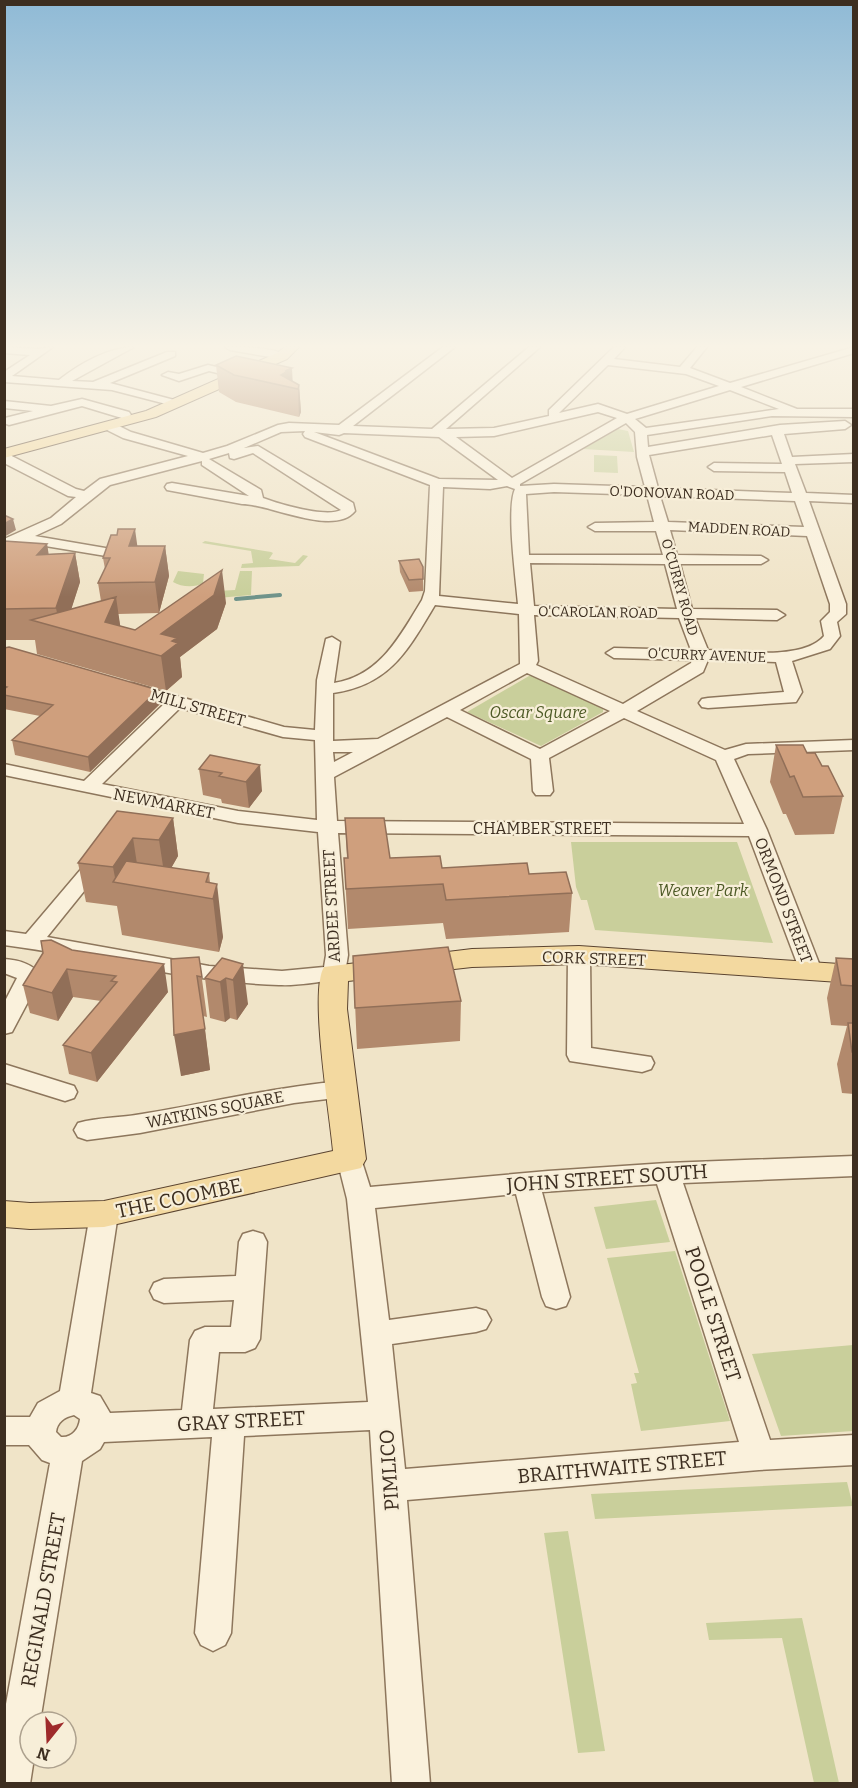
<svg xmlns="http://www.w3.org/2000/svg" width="858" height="1788" viewBox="0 0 858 1788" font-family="Bitter,serif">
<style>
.green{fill:#c9cf9b}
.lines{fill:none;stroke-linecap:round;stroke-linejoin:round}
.stream{stroke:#6f938a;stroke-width:4}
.minor-casing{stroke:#8d765c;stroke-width:3}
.major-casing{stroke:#5b4430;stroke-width:2}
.minor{fill:#faf1dc;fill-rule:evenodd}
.major{fill:#f3d9a0;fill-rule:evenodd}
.wall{fill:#b2896c}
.shaded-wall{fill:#916f58}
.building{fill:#cf9f7d;stroke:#916f58;stroke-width:1.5}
.labels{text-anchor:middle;stroke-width:4.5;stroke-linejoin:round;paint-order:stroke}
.far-street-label{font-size:14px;fill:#3d2e20;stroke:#f7eed8}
.street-label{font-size:16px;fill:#3d2e20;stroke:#f7eed8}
.park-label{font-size:16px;font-style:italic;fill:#4d5a26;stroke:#f7eed8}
.near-street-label{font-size:20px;fill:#3d2e20;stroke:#f7eed8}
</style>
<rect width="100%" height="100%" fill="#f0e4c8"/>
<!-- green -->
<path class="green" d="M618,429L628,431L634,452L583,449Z
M594,455L617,456L618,473L594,472Z
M205,541L271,552L273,553L269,559L295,563L303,555L308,556L299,566L241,568L242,564L253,563L251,551L202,543Z
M178,571L204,574L203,583C195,588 181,587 173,582Z
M240,571H252L251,595L218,598L217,591L235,590Z
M529,676H534L603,709V712L541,746L467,712Z
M571,842H737L773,943L595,930L587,900H581L576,887Z
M656,1200L670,1242L606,1249L594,1207Z
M675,1251L730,1421L641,1431L631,1384L637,1383L634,1373H639L607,1258Z
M853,1345V1431L781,1436L752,1354Z
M847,1482L853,1506L595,1519L591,1494Z
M568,1531L605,1751L578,1753L544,1533Z
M802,1618L839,1783H814L782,1638L709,1640L706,1623Z"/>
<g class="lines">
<!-- stream -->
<path class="stream" d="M236,599L280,595"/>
<defs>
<path id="minor" d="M4,347L38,349L53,347L12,376L59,380C79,364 109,347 134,347L72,381L93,382L167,352H175V356L110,383L178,401L180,403L174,406L112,390L4,382V372L30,355L4,353Z
M225,347C241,347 275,347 287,356L282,359L230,350Z
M443,347H455L353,426L432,429L529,347H540L446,429L494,428L549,416V410L614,347H625L614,359L680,367L697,347H707L690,368L730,383L854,347V353L741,387L797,409H854V417L772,416L647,435L648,447L780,425L845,421L851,425L845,429L784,434L792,457L854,454V462L795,464L806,493L854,495V503L809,501L846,604V614L837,622L840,636L830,649L792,661L802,692L796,702L708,708L702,707L699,703L702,699L708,698L784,692L776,662L708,660L703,672L637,711L725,750L746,744L854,740V750L748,754L734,759L767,830L822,971L819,976L811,978L803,976L800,971L749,836L338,833L348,955L345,973L342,978L334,980C316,982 297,986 279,985C187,982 96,957 4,945V931L26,934L93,855H107L110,859L47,937L209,966L282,971L324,967L326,955L318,832L238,823L4,775V764L84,781L165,703L126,692L123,688L126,684L132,683L284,727L315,730L317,680L326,639L332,637L340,642L334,683C380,676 400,636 422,600L425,591L430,485L305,437L303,434L305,431L281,432L244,448L258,446L353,503L355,511C334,537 270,504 242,504L167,490L165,487L167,484L172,483L249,496L202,465V461L110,485L61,524L35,536L117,550L119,553L117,556L112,557L21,542L4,550V539L51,518L76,497L68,496L6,464L4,452L76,489L84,491L100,479L188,456L123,438L105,429V423H113L131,432L203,453L227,446L278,425L289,423L339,425ZM608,365L686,374L719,386L627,414L598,404L559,413ZM730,390L779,409L646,428L635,419ZM598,412L617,418L512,478L456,437L494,436ZM626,423L635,432L637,457L645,487L554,484L520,486V484ZM314,432L339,435L344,433L439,437L498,480L439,479ZM772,435L782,464L714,463L708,467L714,471L785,472L792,493L658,488L649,455ZM229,453L230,458L234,459L253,453L341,510C326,518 279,504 263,498L261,490L209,459ZM507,486L515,489C506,509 516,579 518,604L439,596L443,487L490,489ZM554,492L647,495L654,522L595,523L588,527L595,531H656L663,555H529L526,494ZM660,496L795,501L804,527L668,522ZM670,530L807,536L830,604V612L821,621L824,636C803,661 738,651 708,650L695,618L777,620L785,615L777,610L692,609L680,564H761L768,560L761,556L677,555ZM530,563L665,564L677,609L534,606ZM435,605L519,614L520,664L378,739L333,741V693C390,685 408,650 435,605ZM534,615L679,618L691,650L614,648L606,653L614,658L692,660L691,663L623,704L536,665L538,661ZM527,673L610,711L540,749L460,710ZM180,708L283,737L315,740L317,820L238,811L102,784ZM447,717L531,759L533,791L536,795H550L553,791L549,758L624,718L716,760L744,824L337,821L334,777ZM333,752H353L334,762Z
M208,365L242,373L244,375L238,378L209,371L179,381L162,375L168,372L179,374Z
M82,399L129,412L131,415L125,419L82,406L9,425L4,423L5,418L33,411L4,408V401L51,406Z
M579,948L587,950L590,955L591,1048L651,1057L654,1063L651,1069L642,1072L570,1061L567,1055L568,955L571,950Z
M4,959C18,960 32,963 40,975L39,981L12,1032L4,1034V1003L17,978L4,973Z
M4,1064L74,1086L77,1092L74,1098L65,1101L4,1082Z
M343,1081L352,1084L355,1090L352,1096L294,1103L140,1133L87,1140L78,1137L74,1130L78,1123C99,1117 121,1118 142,1114C209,1103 275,1087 343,1081Z
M350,1149L359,1152L370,1187L548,1171L667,1163L854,1156V1176L683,1183L770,1440L854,1435V1465L759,1470L407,1500L430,1784H392L370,1430L244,1436L231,1633L225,1645L213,1651L201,1645L195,1633L212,1437L104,1442L100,1449L82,1461L40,1722H30V1758H34L30,1784H4V1715L50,1463L42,1460L29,1445H4V1417H30L38,1403L60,1391L90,1214L94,1206L104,1203L114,1206L118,1214L91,1393L100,1396L110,1413L182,1410L190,1340L195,1331L205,1327H231L234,1300L164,1303L154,1299L150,1291L154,1283L164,1279L236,1276L239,1242L243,1234L253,1231L263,1234L267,1242L260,1339L255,1348L245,1352H219L213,1409L368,1402L347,1199L337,1159L341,1152ZM657,1184L739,1442L405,1469L392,1344L476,1332L486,1329L491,1320L486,1311L476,1308L389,1320L375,1208L516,1194L542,1297L546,1306L556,1309L566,1306L570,1297L542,1192ZM74,1415L80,1419C79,1429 72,1438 61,1437L56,1432C57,1422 65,1417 74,1415Z"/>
<path id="major" d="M285,347H299L287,359L156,417L4,458V449L146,411L277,353Z
M579,946L854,965V983L579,964L472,967L348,981L347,1009L366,1159L361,1168L104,1227L30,1229L4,1227V1201L30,1203L104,1201L333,1151C330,1116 309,991 324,967L472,949Z"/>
</defs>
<!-- minor casing -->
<use href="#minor" class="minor-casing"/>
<!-- major casing -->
<use href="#major" class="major-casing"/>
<!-- minor -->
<use href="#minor" class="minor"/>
<!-- major -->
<use href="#major" class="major"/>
</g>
<!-- wall -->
<path class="wall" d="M216,365L292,368V381L299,385L301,412L299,417L236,402L219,392Z
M4,541L47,544L48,554L75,553L80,582L71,609L101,601L98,583L105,569L103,558L137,546H165L169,576L159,613L118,614L120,626L135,630L226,603L217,629L180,657L182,677L166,691L37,654L35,640H4Z
M399,561L423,567V591L409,592L400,572Z
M4,648L160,704L90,772L15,755L12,740L40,716L4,709Z
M776,745L807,753L822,766L843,796L834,834L795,835L786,814H783L770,782Z
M210,755L262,791L249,808L222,803L221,799L203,795L199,769Z
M173,818L178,856L171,868L209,873L210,883L223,937L219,952L122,935L117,906L86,902L78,863Z
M345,818L390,858L442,868L529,874L572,893L569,932L446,939L443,923L348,929L344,858H347Z
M43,953L168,992L97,1082L69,1074L63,1045L101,1001L73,997L58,1021L30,1013L23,985Z
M353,956L461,1001L460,1041L357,1049Z
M199,957L207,1017L203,1016L210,1070L181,1076Z
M222,958L248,1004L237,1020L230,1018L225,1022L210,1018L205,978Z
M836,958L854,959V1094L842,1093L837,1064L847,1026L831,1025L827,998Z"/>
<!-- shaded-wall -->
<path class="shaded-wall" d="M292,368L293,388L281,375L285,371Z
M299,385L301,412L299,417L298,389Z
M13,519L16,530L4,537V524Z
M135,529L139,558L129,546Z
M47,544L52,574L37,555Z
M165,546L169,576L159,613L155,582Z
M75,553L80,582L65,629L60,628L56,608Z
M222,570L226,603L217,629L180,657L182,677L166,691L161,656V634Z
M116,597L121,631L105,622Z
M158,690L160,704L90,772L88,757Z
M260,765L262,791L249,808L246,782Z
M173,818L178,856L165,879L159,840Z
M133,838L139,877L116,883L113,867Z
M217,884L223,937L219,952L213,899Z
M164,964L168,992L97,1082L91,1053Z
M243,964L248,1004L237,1020L233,980Z
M67,969L73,997L58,1021L52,993Z
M226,978L230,1018L225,1022L220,982Z
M205,1029L210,1070L181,1076L174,1035Z"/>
<!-- building -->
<path class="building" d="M236,356L292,368L285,371H288L281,375L299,385L298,389L234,375L216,365Z
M4,515L13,519L4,524Z
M118,529H135L129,546H165L155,582L98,583L110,558H103L111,535H117Z
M4,541L47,544L37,555L75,553L56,608L4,609Z
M419,559L423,567V579L409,580L399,561Z
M222,570L214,595L161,634L177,638L172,641L178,643L161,656L31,620L116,597L105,622L135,630Z
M9,647L158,690L88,757L12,740L53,705L4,695V689L7,687L4,686V648Z
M776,745H803L807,753H815L822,766H828L843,796L803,797L794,776L790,777Z
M210,755L260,765L246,782L219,776L222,773L199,769Z
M117,811L173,818L159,840L133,838L113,867L78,863Z
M345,818H384L390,858L440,856L442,868L527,863L529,874L566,872L572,893L446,900L443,884L346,889L344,858H348Z
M126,861L209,873L206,882L217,884L213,899L113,882Z
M51,940L72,950L164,964L91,1053L63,1045L117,982L111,981L116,976L67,969L52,993L23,985L43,953L41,941Z
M448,947L461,1001L355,1008L353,956Z
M199,957L202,977L197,976L205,1029L174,1035L171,959Z
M222,958L243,964L233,980L226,978L220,982L205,978Z
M836,958L854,959V986L841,985Z
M848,1023H854V1052H852Z"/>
<!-- sky -->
<linearGradient id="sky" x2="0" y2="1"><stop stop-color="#8fbad6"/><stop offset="0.58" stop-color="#f8f3e6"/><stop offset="1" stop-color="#f8f3e6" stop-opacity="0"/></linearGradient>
<rect width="858" height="597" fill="url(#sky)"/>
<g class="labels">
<!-- far-street labels -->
<g class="far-street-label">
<text transform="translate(672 493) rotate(2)" y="5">O'DONOVAN ROAD</text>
<text transform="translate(739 529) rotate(3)" y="5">MADDEN ROAD</text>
<text transform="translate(680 587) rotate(74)" y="5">O'CURRY ROAD</text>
<text transform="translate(598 612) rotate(1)" y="5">O'CAROLAN ROAD</text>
<text transform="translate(707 655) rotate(2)" y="5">O'CURRY AVENUE</text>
</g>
<!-- street labels -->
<g class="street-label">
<text transform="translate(198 707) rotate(16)" y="6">MILL STREET</text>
<text transform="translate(164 803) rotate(11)" y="6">NEWMARKET</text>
<text x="542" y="834">CHAMBER STREET</text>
<text transform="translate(784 900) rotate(69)" y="6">ORMOND STREET</text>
<text transform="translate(331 906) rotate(-93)" y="6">ARDEE STREET</text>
<text transform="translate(594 958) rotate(2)" y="6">CORK STREET</text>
<text transform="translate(215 1109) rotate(-11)" y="6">WATKINS SQUARE</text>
</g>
<!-- park labels -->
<g class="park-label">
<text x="538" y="718">Oscar Square</text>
<text x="703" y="896">Weaver Park</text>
</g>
<!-- near-street labels -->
<g class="near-street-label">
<text transform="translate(607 1178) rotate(-4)" y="7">JOHN STREET SOUTH</text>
<text transform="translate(179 1198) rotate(-12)" y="7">THE COOMBE</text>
<text transform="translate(713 1314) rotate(72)" y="7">POOLE STREET</text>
<text transform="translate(241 1421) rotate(-3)" y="7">GRAY STREET</text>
<text transform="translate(622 1467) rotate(-5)" y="7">BRAITHWAITE STREET</text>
<text transform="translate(389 1470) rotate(-94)" y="7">PIMLICO</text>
<text transform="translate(43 1600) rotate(-80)" y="7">REGINALD STREET</text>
</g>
</g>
<!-- border -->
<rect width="858" height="1788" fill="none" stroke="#3d2e20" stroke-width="12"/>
<!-- north arrow -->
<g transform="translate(48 1740) rotate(198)"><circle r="28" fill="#f7eed8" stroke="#ada18e" stroke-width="1.5"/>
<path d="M0-4.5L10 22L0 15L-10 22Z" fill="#9e2a2b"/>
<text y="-9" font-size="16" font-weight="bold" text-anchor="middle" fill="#3d2e20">N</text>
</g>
</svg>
